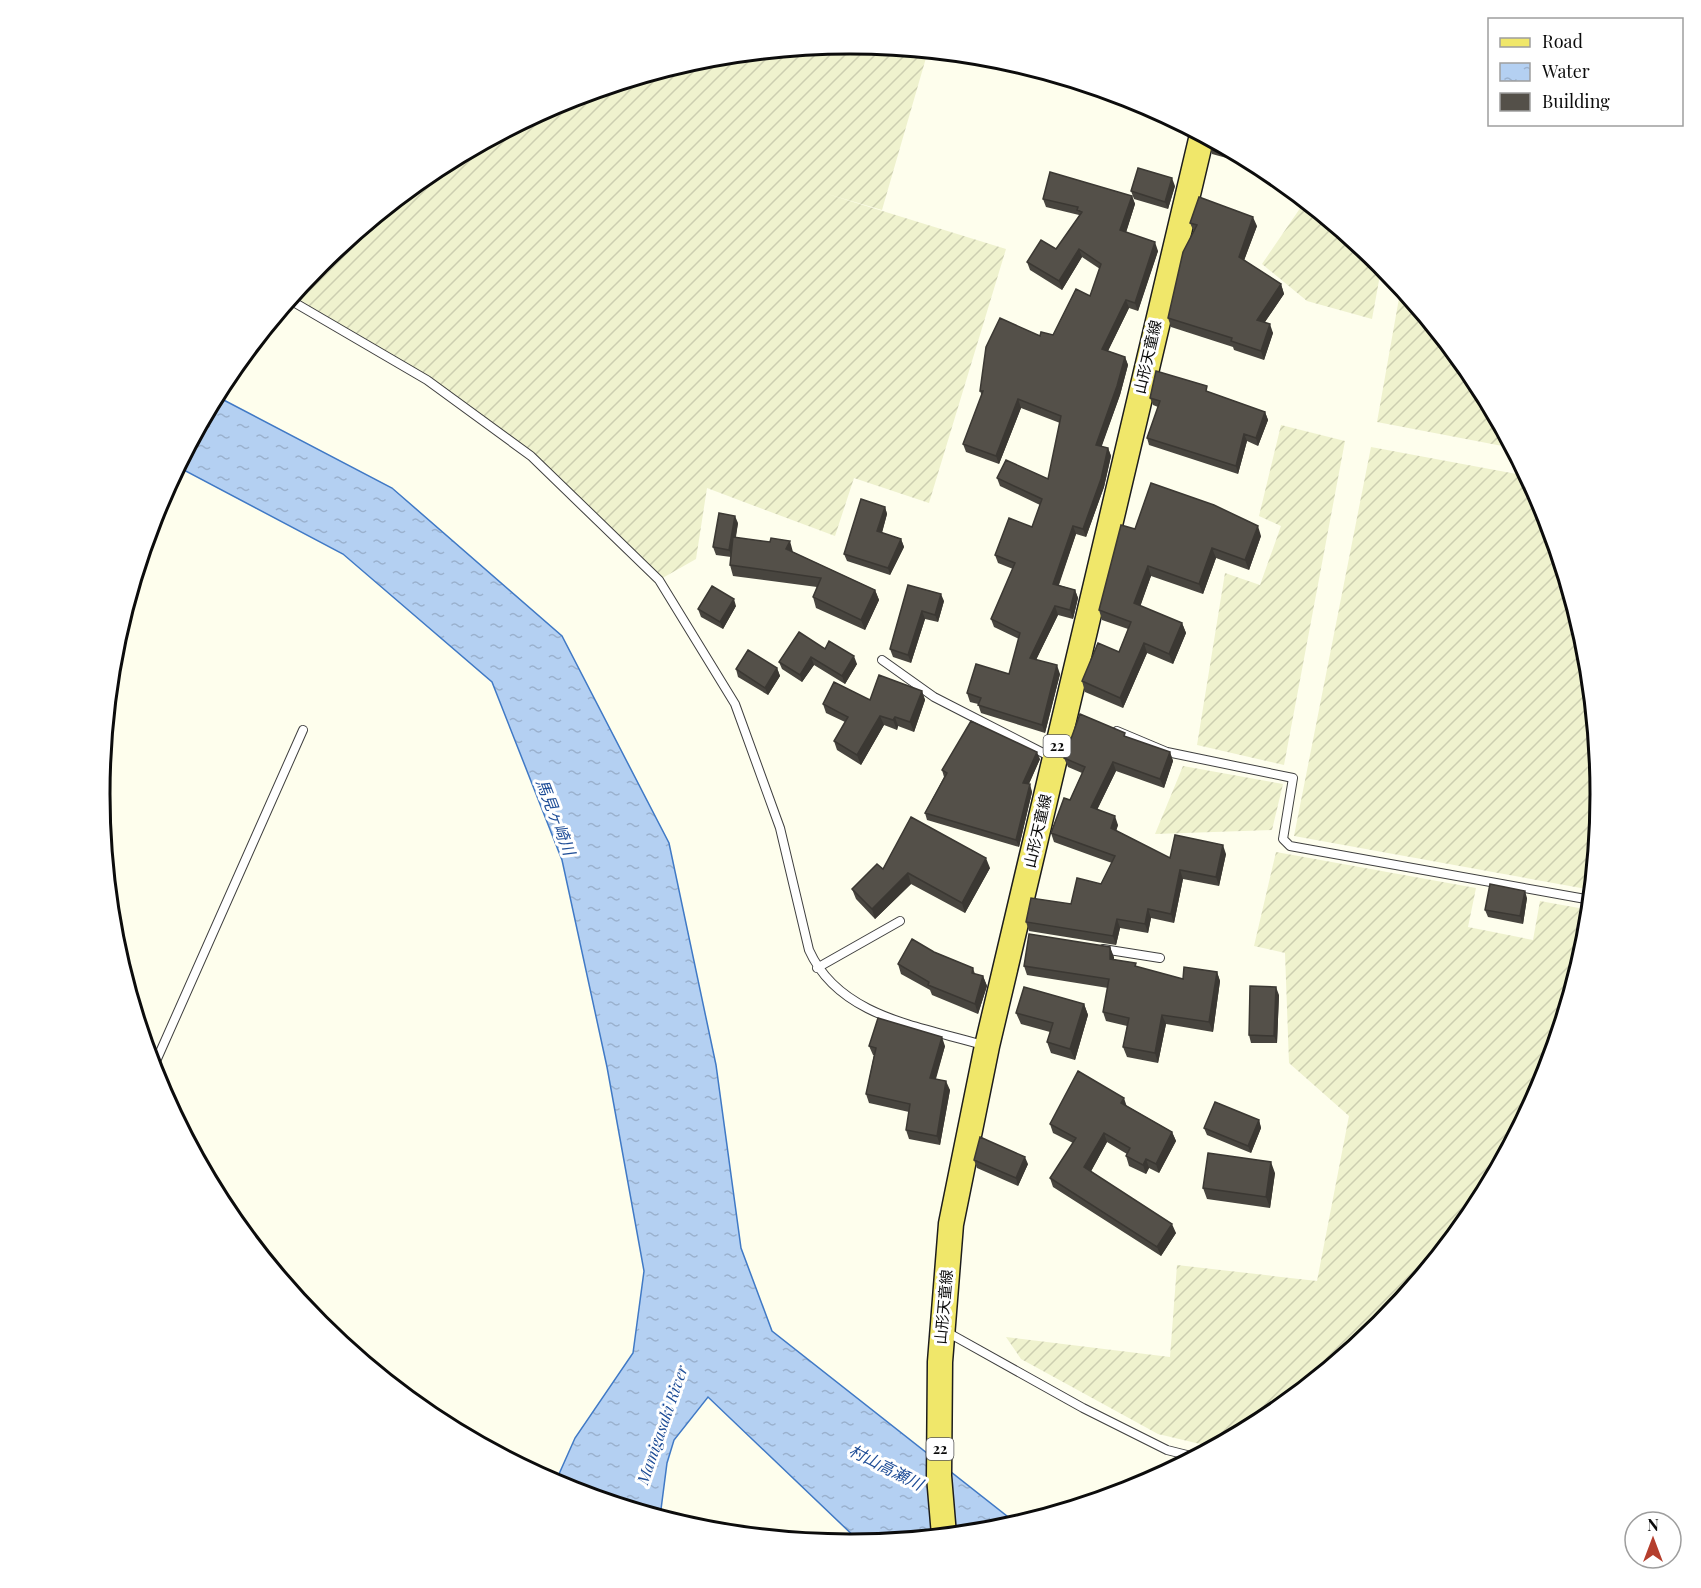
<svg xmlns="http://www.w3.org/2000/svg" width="1701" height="1588" viewBox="0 0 1701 1588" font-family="'Playfair Display','Noto Sans JP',serif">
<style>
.farmland{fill:url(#farmland-furrows)}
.water{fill:url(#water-ripples);stroke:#4079c5;stroke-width:1.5}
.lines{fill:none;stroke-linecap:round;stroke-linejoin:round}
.service-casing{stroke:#3f3f3f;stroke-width:10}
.primary-casing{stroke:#1d1d1d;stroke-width:27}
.service{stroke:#fff;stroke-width:8}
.primary{stroke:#f0e76a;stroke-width:24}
.wall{fill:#48453f}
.shaded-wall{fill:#3b3833}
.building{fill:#545049;stroke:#3b3833;stroke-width:1.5}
.labels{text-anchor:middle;stroke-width:6;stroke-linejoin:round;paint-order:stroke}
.shield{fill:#fff;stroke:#555;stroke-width:1.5}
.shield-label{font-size:14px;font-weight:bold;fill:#0c0c0c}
.street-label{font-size:15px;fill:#0c0c0c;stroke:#fff}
.water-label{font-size:16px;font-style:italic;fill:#1d4c96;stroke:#fff}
.rim{fill:none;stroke:#0c0c0c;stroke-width:3}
</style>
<defs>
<pattern id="farmland-furrows" width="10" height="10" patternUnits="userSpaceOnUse" patternTransform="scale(1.5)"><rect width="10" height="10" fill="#eff2ce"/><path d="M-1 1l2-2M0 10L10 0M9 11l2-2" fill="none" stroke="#ccceb0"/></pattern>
<pattern id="water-ripples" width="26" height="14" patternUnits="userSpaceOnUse" patternTransform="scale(1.5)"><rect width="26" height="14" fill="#b4d0f2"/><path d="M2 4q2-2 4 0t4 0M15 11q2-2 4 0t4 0" fill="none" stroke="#9ab1ce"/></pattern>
</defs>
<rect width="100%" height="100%" fill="#fefeed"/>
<!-- farmland -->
<path class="farmland" d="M850,44L928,51L882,210L824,193L1006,249L929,503L854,478L835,536L707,488L696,559L659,580L531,456L427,380L290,300L320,263L434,170L564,101L704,58Z
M1305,201L1382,264L1372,319L1307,301L1262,264Z
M1401,287L1475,377L1513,448L1377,422Z
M1281,425L1345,441L1284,765L1197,745L1225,573L1260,585L1281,526L1259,516Z
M1371,447L1527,476L1544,507L1587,648L1601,794L1592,890L1294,836Z
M1183,766L1283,784L1272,830L1155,834Z
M1276,852L1476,888L1468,927L1533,940L1540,901L1590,910L1587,941L1544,1082L1474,1211L1381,1325L1267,1418L1213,1447L1158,1434L1021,1359L1006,1337L1170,1357L1177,1265L1317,1281L1349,1116L1289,1063L1285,953L1254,946Z"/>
<!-- water -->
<path class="water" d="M216,396L392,488L562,636L669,843L716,1065L741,1248L772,1331L1017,1524L997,1530L861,1543L708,1397L674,1440L667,1463L660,1517L555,1483L575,1438L633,1353L644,1271L607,1067L562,860L492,682L343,554L178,467Z"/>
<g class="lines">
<defs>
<path id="service" d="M290,300L427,380L531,456L659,580L735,704L780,828L809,950C839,1017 919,1026 983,1045
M882,660L934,697L1051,757
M1117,731L1167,752L1293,778L1283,839L1290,846L1591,900
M1103,949L1160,958
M817,968L900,921
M153,1068L303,730
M945,1331L1083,1408L1167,1450L1195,1457"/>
<path id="primary" d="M944,1535L939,1476L940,1362L951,1224L987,1046L1202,135"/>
</defs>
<!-- service casing -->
<use href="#service" class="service-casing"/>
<!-- primary casing -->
<use href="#primary" class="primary-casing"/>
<!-- service -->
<use href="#service" class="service"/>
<!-- primary -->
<use href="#primary" class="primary"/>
</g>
<!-- wall -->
<path class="wall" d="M1210,147L1236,153L1234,160L1212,154Z
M1175,186L1168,209L1134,199L1131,191Z
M1132,196L1135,204L1126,232L1158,251L1138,311L1129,308L1108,351L1125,357L1128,365L1120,395L1101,447L1108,448L1111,456L1104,487L1086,537L1076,534L1059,585L1075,590L1078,598L1073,619L1058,615L1036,660L1060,674L1045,733L981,713L978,704L970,702L967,693L1009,674L1019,639L994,627L991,619L1013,569L998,563L995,555L1032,527L1040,505L1000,486L997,478L1048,479L1060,423L1021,408L999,464L966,452L963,444L982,396L980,391L1040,336L1053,335L1090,296L1100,269L1082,257L1062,290L1030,270L1027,262L1056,249L1079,216V215L1046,207L1043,199Z
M1190,223L1257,226L1244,260L1281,284L1284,294L1265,322L1273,333L1264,360L1234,350L1233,347L1171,327L1168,318L1194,232Z
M1209,392L1265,412L1268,420L1258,446L1247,441L1238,474L1149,445L1147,438L1158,407L1153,405L1150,398Z
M885,507L887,514L882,533L901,539L904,547L890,575L847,561L844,554Z
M738,523L736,537L793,552L875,590L879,600L865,630L816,608L813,597L817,587L733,576L730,565L731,557L716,555L713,547Z
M1135,529L1261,536L1249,570L1216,558L1203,594L1151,576L1140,606L1182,623L1186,633L1173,664L1147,653L1123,708L1085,692L1082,681L1119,652L1128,629L1102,620L1099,610Z
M908,585L944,601L938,622L925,619L911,663L893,657L890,649Z
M736,606L723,629L701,617L698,609Z
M825,649L857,664L845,684L814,665L802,682L782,669L779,662Z
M777,668L780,676L768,695L738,677L736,669Z
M922,691L925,700L914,732L898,726L897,730L884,725L861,765L837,750L834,741L845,722L826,713L823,704L870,700Z
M1126,737L1170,752L1173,761L1164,788L1116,771L1097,810L1118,825L1116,831L1170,858L1226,854L1219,886L1183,879L1174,923L1151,918L1148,933L1120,928L1116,945L1029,931L1026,922L1071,904L1101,884L1112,863L1054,842L1051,833L1070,800L1082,773L1068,767L1064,758Z
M1040,759L1029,784L1032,792L1019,847L927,820L925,813L944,777L942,770Z
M990,868L965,913L911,884L875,919L856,899L852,889L883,869Z
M1527,898L1523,924L1488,917L1485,910Z
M1110,947L1114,959L1137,967L1183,979L1217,972L1220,981L1213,1032L1166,1024L1158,1063L1127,1057L1123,1047L1127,1026L1106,1021L1103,1012L1108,988L1027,975L1024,966Z
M934,952L973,968L975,974L983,976L987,986L978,1014L932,995L930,990L901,974L898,964Z
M1279,995L1277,1043H1251L1249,1035Z
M1084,1004L1088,1015L1075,1060L1051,1053L1047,1042L1050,1032L1021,1024L1016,1013Z
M869,1046H945L936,1079L950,1090L940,1145L909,1139L906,1130L909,1112L869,1103L866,1094L874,1055H873Z
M1127,1106L1172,1132L1176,1141L1159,1173L1149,1168L1146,1174L1129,1166L1126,1156L1127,1154L1107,1142L1091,1171L1176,1233L1161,1256L1053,1187L1050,1178L1073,1143L1053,1133L1050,1124Z
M1259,1120L1261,1128L1251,1153L1207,1135L1204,1128Z
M974,1160L1028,1164L1018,1186L977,1168Z
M1275,1173L1270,1208L1207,1199L1203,1188Z"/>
<!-- shaded-wall -->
<path class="shaded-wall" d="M1232,151L1236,153L1234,160L1232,153Z
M1172,178L1175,186L1168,209L1165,202Z
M1132,196L1135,204L1124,239L1120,230Z
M1253,217L1257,226L1242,266L1239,257Z
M1155,242L1158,251L1138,311L1135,303Z
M1079,249L1082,257L1062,290L1059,281Z
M1281,284L1284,294L1260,329L1257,320Z
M1126,300L1129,308L1105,357L1102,349Z
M1270,324L1273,333L1264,360L1261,351Z
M1125,357L1128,365L1120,395L1099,454L1096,445Z
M1018,399L1021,408L999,464L996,456Z
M1265,412L1268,420L1258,446L1256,438Z
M1244,434L1247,441L1238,474L1236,466Z
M1108,448L1111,456L1104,487L1086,537L1083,529Z
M885,507L887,514L880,539L877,531Z
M735,516L738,523L732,557L729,550Z
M1073,526L1076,534L1056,592L1053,584Z
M1258,526L1261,536L1249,570L1245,560Z
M901,539L904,547L890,575L888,568Z
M790,541L793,552L786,549Z
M1212,548L1216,558L1203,594L1199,584Z
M1148,566L1151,576L1138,613L1134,603Z
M875,590L879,600L865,630L861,620Z
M1075,590L1078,598L1073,619L1070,610Z
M941,594L944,601L938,622L935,615Z
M734,599L736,606L723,629L720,622Z
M1055,606L1058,615L1033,666L1030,658Z
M922,611L925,619L911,663L908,655Z
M1182,623L1186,633L1173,664L1169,654Z
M1144,643L1147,653L1123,708L1120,698Z
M854,656L857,664L845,684L842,676Z
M811,657L814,665L802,682L800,675Z
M1057,665L1060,674L1045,733L1042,725Z
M777,668L780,676L768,695L765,688Z
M922,691L925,700L914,732L910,722Z
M880,716L884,725L861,765L857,755Z
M895,717L898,726L897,730L893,720Z
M1037,752L1040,759L1026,790L1023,783Z
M1170,752L1173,761L1164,788L1160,779Z
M1113,762L1116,771L1094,816L1091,807Z
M1030,784L1032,792L1019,847L1016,840Z
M1115,816L1118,825L1114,837L1111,828Z
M1223,845L1226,854L1219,886L1216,877Z
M986,858L990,868L965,913L962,903Z
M1180,870L1183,879L1174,923L1171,914Z
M908,873L911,884L875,919L872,909Z
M1525,891L1527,898L1523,924L1520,916Z
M1148,909L1151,918L1148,933L1145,924Z
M1117,919L1120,928L1116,945L1113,936Z
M1110,947L1114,957V968L1110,959Z
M1217,972L1220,981L1213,1032L1209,1022Z
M983,976L987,986L978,1014L975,1004Z
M1276,987L1279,995L1277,1043L1274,1036Z
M1084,1004L1088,1015L1075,1060L1070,1049Z
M1162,1015L1166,1024L1158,1063L1155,1053Z
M942,1037L945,1046L933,1087L930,1078Z
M946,1081L950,1090L940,1145L937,1136Z
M1124,1098L1127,1107L1121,1103Z
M1259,1120L1261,1128L1251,1153L1248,1146Z
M1172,1132L1176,1141L1159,1173L1156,1164Z
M1104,1133L1107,1142L1088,1177L1084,1167Z
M1025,1157L1028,1164L1018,1186L1016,1178Z
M1146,1159L1149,1168L1146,1174L1143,1165Z
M1271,1162L1275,1173L1270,1208L1266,1197Z
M1172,1224L1176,1233L1161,1256L1157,1247Z"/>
<!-- building -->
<path class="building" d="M1211,140L1232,151V153L1210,147Z
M1138,168L1172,178L1165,202L1131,191Z
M1050,172L1132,196L1120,230L1155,242L1135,303L1126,300L1102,349L1125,357L1117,386L1096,445L1108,448L1101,479L1083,529L1073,526L1053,584L1075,590L1070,610L1055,606L1030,658L1057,665L1042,725L978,705L981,698L967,693L976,664L1009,674L1020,633L991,619L1015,563L995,555L1009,518L1032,527L1042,499L997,478L1006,460L1048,479L1061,416L1018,399L996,456L963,444L983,391H980L986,347L1000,318L1040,336L1041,332L1053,335L1076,289L1090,296L1101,264L1079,249L1059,281L1027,262L1041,240L1056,249L1082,212L1077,210L1078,207L1043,199Z
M1199,197L1253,217L1239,257L1281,284L1257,320L1270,324L1261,351L1231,341L1232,338L1168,318L1183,252L1197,225L1190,223Z
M1156,371L1207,386L1206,391L1265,412L1256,438L1244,434L1236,466L1147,438L1160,401L1150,398Z
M1151,483L1214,505L1258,526L1245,560L1212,548L1199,584L1148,566L1134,603L1182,623L1169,654L1144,643L1120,698L1082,681L1098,643L1119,652L1131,622L1099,610L1121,525L1135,529Z
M861,499L885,507L877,531L901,539L888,568L844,554Z
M719,513L735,516L729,550L713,547Z
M733,537L770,542L771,538L790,541L786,549L875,590L861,620L813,597L821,578L730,565Z
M908,585L941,594L935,615L922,611L908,655L890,649Z
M712,586L734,599L720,622L698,609Z
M799,632L825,649L829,641L854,656L842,676L811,657L800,675L779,662Z
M748,650L777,668L765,688L736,669Z
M879,675L922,691L910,722L895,717L893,720L880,716L857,755L834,741L848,717L823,704L834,682L870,700Z
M1080,714L1125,733L1124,736L1170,752L1160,779L1113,762L1091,807L1115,816L1111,828L1170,858L1175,835L1223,845L1216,877L1180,870L1171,914L1148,909L1145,924L1117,919L1113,936L1026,922L1031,898L1071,904L1077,878L1101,884L1115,856L1051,833L1064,798L1070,800L1085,767L1064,758Z
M971,721L1037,752L1023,783L1030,784L1016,840L925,813L947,773L942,770Z
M911,817L986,858L962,903L908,873L872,909L852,889L877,864L883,869Z
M1490,884L1525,891L1520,916L1485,910Z
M1029,934L1110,947V959L1136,963L1135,966L1183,979L1184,967L1217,972L1209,1022L1162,1015L1155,1053L1123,1047L1129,1018L1103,1012L1109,979L1024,966Z
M912,939L934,952L973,968L972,973L983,976L975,1004L928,985L929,982L898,964Z
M1250,986L1276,987L1274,1036L1249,1035Z
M1024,987L1084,1004L1070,1049L1047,1042L1053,1023L1016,1013Z
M878,1018L942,1037L930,1078L946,1081L937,1136L906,1130L910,1104L866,1094L876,1048L869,1046Z
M1078,1071L1124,1098L1121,1103L1172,1132L1156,1164L1146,1159L1143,1165L1126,1156L1130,1148L1104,1133L1084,1167L1172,1224L1157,1247L1050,1178L1076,1138L1050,1124Z
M1215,1102L1259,1120L1248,1146L1204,1128Z
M980,1137L1025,1157L1016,1178L974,1160Z
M1208,1153L1271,1162L1266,1197L1203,1188Z"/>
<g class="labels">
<!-- shield labels -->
<g class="shield">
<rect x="1043.5" y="735" width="27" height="22" rx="4.5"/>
<rect x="926.5" y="1438" width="27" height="22" rx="4.5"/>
</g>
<g class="shield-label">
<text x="1057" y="751">22</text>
<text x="940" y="1454">22</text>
</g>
<!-- street labels -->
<g class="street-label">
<text transform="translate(1148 357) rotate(-77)" y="5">山形天童線</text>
<text transform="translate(1038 831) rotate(-77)" y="5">山形天童線</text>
<text transform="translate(944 1307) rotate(-85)" y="5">山形天童線</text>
</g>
<!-- water labels -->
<g class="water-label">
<text transform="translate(556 817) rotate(69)" y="6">馬見ヶ崎川</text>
<text transform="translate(662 1425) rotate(-71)" y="6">Mamigasaki River</text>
<text transform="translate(886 1467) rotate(27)" y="6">村山高瀬川</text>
</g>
</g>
<!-- crop -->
<path d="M0 0H1701V1588H0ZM110 794a740 740 0 1 1 1480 0a740 740 0 1 1-1480 0Z" fill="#fff" fill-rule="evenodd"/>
<path class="rim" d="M110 794a740 740 0 1 1 1480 0a740 740 0 1 1-1480 0Z"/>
<!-- legend -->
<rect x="1488" y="18" width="195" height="108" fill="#ffffff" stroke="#9e9e9e" stroke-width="1.5"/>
<rect x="1500" y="38" width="30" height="9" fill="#f0e76a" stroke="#9e9e9e" stroke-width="1.5"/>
<text x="1542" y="48" font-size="18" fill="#0c0c0c">Road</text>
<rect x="1500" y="63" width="30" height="18" fill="url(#water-ripples)" stroke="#9e9e9e" stroke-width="1.5"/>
<text x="1542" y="78" font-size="18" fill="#0c0c0c">Water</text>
<rect x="1500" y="93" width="30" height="18" fill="#545049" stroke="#9e9e9e" stroke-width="1.5"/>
<text x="1542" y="108" font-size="18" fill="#0c0c0c">Building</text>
<!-- north arrow -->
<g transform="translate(1653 1540)"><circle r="28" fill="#ffffff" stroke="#9e9e9e" stroke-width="1.5"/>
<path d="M0-4.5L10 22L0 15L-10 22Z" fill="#b43e2d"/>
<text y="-9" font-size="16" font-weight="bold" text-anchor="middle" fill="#0c0c0c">N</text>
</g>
</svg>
